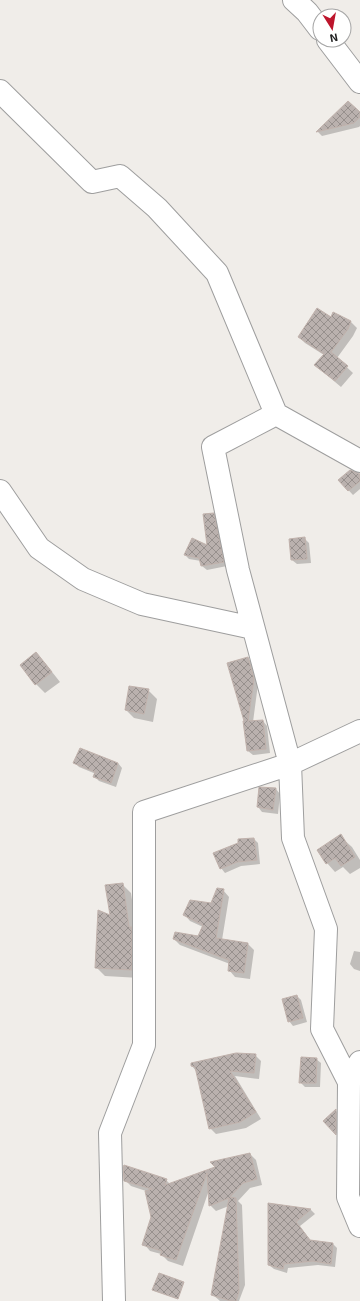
<svg xmlns="http://www.w3.org/2000/svg" width="360" height="1301" viewBox="0 0 360 1301" font-family="'Exo 2',sans-serif">
<style>
.shadow{fill:#0003}
.building{fill:url(#building-cross-hatch);stroke:#c1b2ac}
.lines{fill:none;stroke-linecap:round;stroke-linejoin:round}
.minor-casing{stroke:#9e9e9e;stroke-width:24}
.minor{stroke:#fff;stroke-width:22}
</style>
<defs>
<pattern id="building-cross-hatch" width="8" height="8" patternUnits="userSpaceOnUse"><rect width="8" height="8" fill="#bab1ae"/><path d="M0 0l8 8M0 8l8-8" fill="none" stroke="#97908d"/></pattern>
</defs>
<rect width="100%" height="100%" fill="#f0ede9"/>
<!-- shadow -->
<path class="shadow" d="M348,102L360,114V126L359,127L322,136L318,132Z
M332,318L351,322L357,328L353,336L337,358L353,373L341,387L322,371L324,355L305,343L299,337Z
M360,476V489L353,495L339,480Z
M213,514L218,518L227,566L207,570L202,566L201,561L189,559L185,555L208,547Z
M304,538L309,543L311,563L297,564L292,560Z
M36,654L45,663L60,682L45,693L36,684Z
M248,658L252,663L258,684L253,722L263,721L267,726L270,753L253,755L248,751L245,722Z
M148,690L157,699L153,722L134,718L126,710Z
M75,763H118L122,768L116,787L99,781L95,777L96,774L79,767Z
M276,789L280,794L278,814L262,812L258,807Z
M342,838L352,847L360,860V868L350,874L343,867L335,872L327,863Z
M254,839L258,843L260,864L241,866L225,873L221,868Z
M122,884L131,893L137,934L140,978L105,976L96,967Z
M223,890L229,897L222,940L248,944L254,950L250,979L235,977L229,970L230,964L180,945L174,939L199,937L203,927L190,921L184,914L212,904Z
M354,951L360,952V971L354,969L350,964Z
M297,996L301,1000L307,1022L293,1026L289,1021Z
M255,1055L261,1061L259,1079L235,1076L261,1119L246,1128L216,1134L210,1128L196,1071L192,1066Z
M316,1059L321,1063L320,1087H305L300,1082Z
M336,1111L340,1115V1137L325,1121Z
M250,1154L256,1160L262,1185L250,1188L238,1201L242,1205L245,1285L239,1301H220L212,1294L229,1206L216,1211L210,1205L209,1190L183,1266L168,1261L161,1254L150,1251L144,1244L152,1218L146,1191L131,1186L125,1180H166L170,1184L217,1168Z
M269,1204L311,1210L315,1214L300,1226L311,1241L333,1244L337,1248L335,1267L318,1265L288,1268L287,1273L274,1269L269,1265Z"/>
<!-- building -->
<path class="building" d="M348,101L360,112V117L354,123L316,132Z
M317,308L331,317L333,312L351,321L348,329L331,352L348,366L335,381L314,365L324,354L298,337Z
M350,470L360,474V481L348,491L338,480Z
M214,513L224,562L201,566L199,558L184,555L192,538L207,545L203,514Z
M305,537L307,559L291,560L289,539Z
M36,652L52,672L35,685L20,665Z
M248,657L254,679L248,721L263,720L266,749L247,751L243,721H244L227,663Z
M129,686L149,689L144,714L125,710Z
M80,748L118,763L111,783L93,777L95,772L73,763Z
M259,787L276,788L273,810L257,807Z
M341,834L355,857L341,866L335,858L326,864L317,850Z
M254,838L257,860L237,862L220,869L213,853L238,843V839Z
M123,883L129,927H132V970L95,968L98,910L110,915L105,885Z
M217,888L224,889L216,938L248,943L244,973L228,971L229,960L173,939L175,932L198,936L203,925L183,915L190,900L211,903Z
M297,995L303,1018L288,1022L282,999Z
M236,1053L256,1054L254,1073L230,1071L256,1112L240,1122L209,1129L195,1067L191,1066V1063Z
M301,1057L317,1058L316,1083H299Z
M336,1109V1135L323,1121Z
M250,1153L257,1179L243,1183L230,1197L236,1198L239,1291L236,1301H231L211,1295L229,1198L209,1206L207,1173L176,1260L160,1255L162,1251L142,1245L151,1217L145,1191L152,1189L124,1181L123,1167L124,1165L167,1179L165,1185L215,1167L210,1162Z
M268,1203L311,1209L296,1222L310,1240L333,1243L331,1264L313,1261L284,1264L283,1269L268,1265Z
M159,1273L184,1282L178,1299L152,1290Z"/>
<g class="lines">
<defs>
<path id="minor" d="M294,0L307,12L320,29
M328,40L360,82
M0,91L92,182L120,176L157,208L217,273L276,414
M360,461L276,414L213,447L238,570L290,764L360,731
M0,491L39,548L83,579L142,604L253,628
M349,1082L348,1197L360,1226
M114,1301L110,1133L144,1045V812L290,764L293,838L326,929L322,1029L349,1082L360,1062"/>
</defs>
<!-- minor casing -->
<use href="#minor" class="minor-casing"/>
<!-- minor -->
<use href="#minor" class="minor"/>
</g>
<!-- north arrow -->
<g transform="translate(332 28) rotate(169)"><circle r="19" fill="#ffffff" stroke="#a6a6a6"/>
<path d="M0-3L7 15L0 10L-7 15Z" fill="#bd152c"/>
<text y="-6" font-size="11" font-weight="bold" text-anchor="middle" fill="#212121">N</text>
</g>
</svg>
